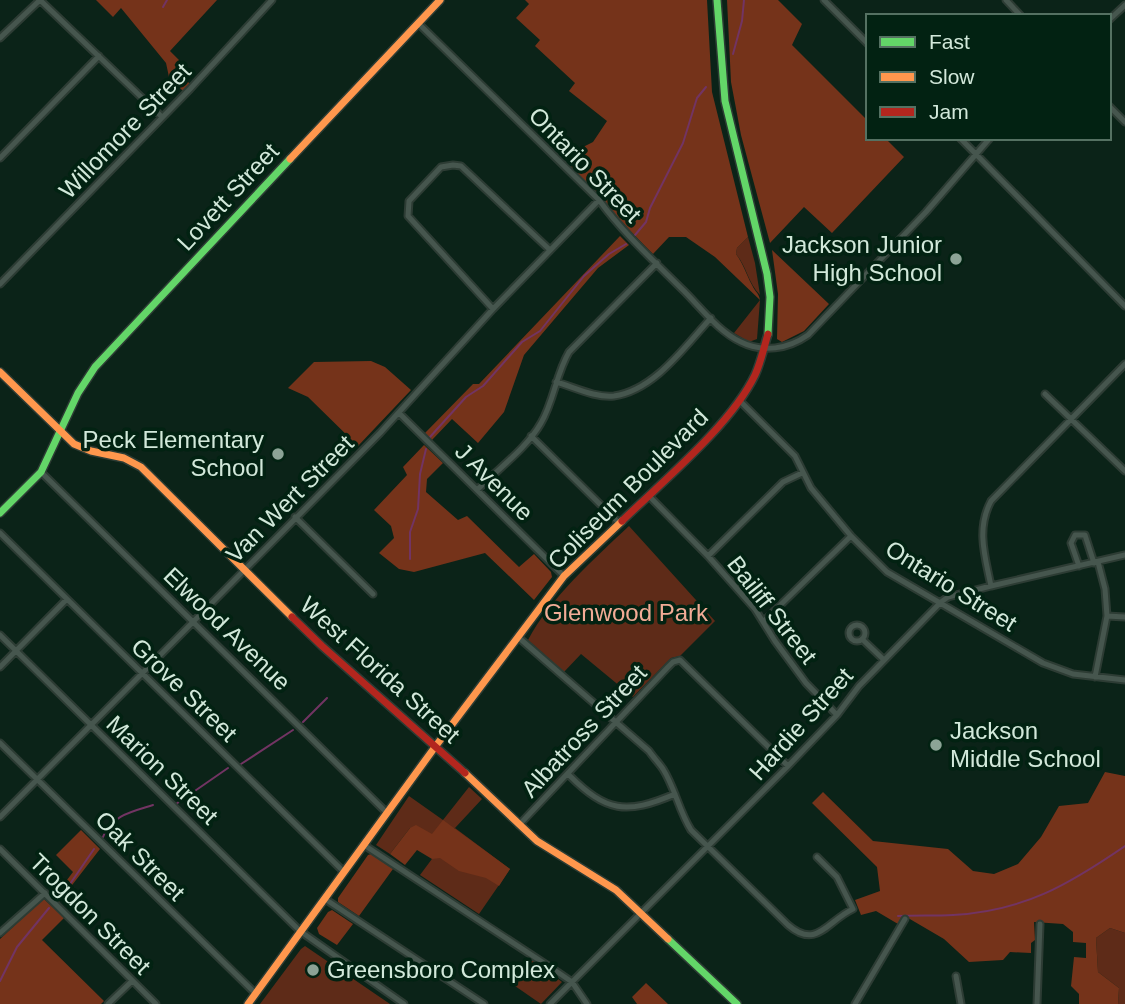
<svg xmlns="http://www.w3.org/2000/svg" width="1125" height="1004" viewBox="0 0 1125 1004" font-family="Arial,sans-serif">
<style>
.green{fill:#5e2b18}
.forest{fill:#75331a}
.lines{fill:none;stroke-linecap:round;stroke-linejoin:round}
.stream{stroke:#723463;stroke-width:2}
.street-casing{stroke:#2d3c34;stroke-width:9}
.fast-casing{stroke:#2d3c34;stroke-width:10}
.slow-casing{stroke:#2d3c34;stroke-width:10}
.jam-casing{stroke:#2d3c34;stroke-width:10}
.street{stroke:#46564e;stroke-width:5}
.fast{stroke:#63d668;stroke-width:7}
.slow{stroke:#ff974d;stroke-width:7}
.jam{stroke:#b3261e;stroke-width:7}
.poi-dot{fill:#8ca396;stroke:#022212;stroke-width:2.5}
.labels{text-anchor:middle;stroke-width:7;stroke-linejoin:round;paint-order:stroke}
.street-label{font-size:24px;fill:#d2e8da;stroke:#022212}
.poi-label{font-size:24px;fill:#d2e8da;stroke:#022212;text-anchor:end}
.park-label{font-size:24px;fill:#f2ac96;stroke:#022212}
</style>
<rect width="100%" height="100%" fill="#0b2318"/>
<!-- green -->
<path class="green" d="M748,237L755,263L760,295C748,283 747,267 736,254L737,248Z
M760,300L757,339L749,342L734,333Z
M629,526L715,621L680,656L671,658L633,697L581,654L564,672L528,640C551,597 594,559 629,526Z
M469,787L482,799L455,828L510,869L479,914L420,875L455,828L432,835L410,828L390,854L376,845L409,796L443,820Z
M1110,928L1125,933V1004H1118L1119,988L1098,972L1096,938Z
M305,946L390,1004H260L301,949Z
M532,960L562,982L541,1004L515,986Z"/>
<!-- forest -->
<path class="forest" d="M96,0H217L170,51L179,60L180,74L190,84L183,91L169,77L166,63L121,8L113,17Z
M525,0H707L712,92L748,237L737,248L736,254C744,265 746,274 752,285C755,292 759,293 760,300L715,257L686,237H669L653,254C624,226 599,195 571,167L581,148L593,142L607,121L569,91L575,83L535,46L540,40L516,18L529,4Z
M727,0H778L802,24L792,45L868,121V138H885L904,157L832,233L804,207L770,243L741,135L731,82Z
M620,236L629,245L598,268L524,355L504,412L478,443L452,419L432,440L425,433L473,384H479Z
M772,250L829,304L804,331L782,342L777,339L778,294Z
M371,361L385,367L411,390L358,446L308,397L288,388L314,362Z
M424,445L443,463L427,479L426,492L458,520L467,516L519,567L534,554L551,572L552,577L534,600L485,553L414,572L399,569L379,553L394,538L391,526L374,510L407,475L403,467Z
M1105,772L1125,776V933L1110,928L1096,938L1098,972L1119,988L1118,1004H1079V994L1071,986L1074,957L1086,958V943L1073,942V932L1063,924L1034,922L1035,940L1031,943V953L1010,952L1003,960L969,962L944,939L903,915L898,924L876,911L861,915L855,900L880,891L877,867L812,803L823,792L873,841L948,849L973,871L994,874L1018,864L1041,837L1059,806L1088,803Z
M443,820L510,869L499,886L486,878L459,871L440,858L432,859L417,850L405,865L390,854L410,828L416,825L432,834Z
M81,830L100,849L59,902L54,897L73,872L56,855Z
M371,854L393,869L359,916L338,902V898L368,855Z
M42,900H45L64,918L42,940L104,1001L101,1004H0V939Z
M332,910L353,924L337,945L319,934L317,928L328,912Z
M646,983L668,1004H637L632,997Z"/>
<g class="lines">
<!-- stream -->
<path class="stream" d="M163,7L167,0
M733,54L742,21L744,0
M635,235L646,222L650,208L683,143L697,98L706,87
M430,437L466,397L483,386L522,342L540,331L584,276L609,254L626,244
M410,559V532L418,509L420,474L426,449
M303,722L327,698
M241,764L293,730
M176,804L228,768
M103,837C111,815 134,811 153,805
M59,900L94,849
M898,916C917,915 934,916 953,915C1024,911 1068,885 1125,846
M0,981L17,947L49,908"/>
<defs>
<path id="street" d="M824,0L868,44
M1006,0L1021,16
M1109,20L1125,5
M418,23L599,200C623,233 655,262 684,291C701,308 719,332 741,342C763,353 788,349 808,335L926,212L990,138
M0,38L40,0L162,117
M1109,106L1125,122
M960,138L1125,306
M0,158L99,56
M0,284L190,89L272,0
M493,309L408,216L409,201L441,167L453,165L461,166L550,250
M556,382C574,387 595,398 614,396C655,390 685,346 711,318
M1045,394L1125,471
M740,401L795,456L811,488L851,536L887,572L1043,663L1073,674L1125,680
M399,413L564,576
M531,436L619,523
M41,472L387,813
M477,490C498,469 527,448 541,423C554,401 556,374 569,352L657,263
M649,496L708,556L755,609L775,641L806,683L837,715
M295,517L373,594
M0,533L344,872
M708,556L783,482L802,473
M1079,566L1071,543L1075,535H1085L1094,563
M991,586C985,556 976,529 991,501L1125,364
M1107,616L1125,617
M764,621L851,536
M849 633a8 8 0 1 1 16 0a8 8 0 1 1-16 0Z
M0,635L300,931L404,1004
M518,637L649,751C653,757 659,763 663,769C675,788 679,811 691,830L788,925C817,950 827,921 853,909L837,877L817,857
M862,639L884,660
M0,667L67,599
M1095,677L1107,616L1105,589L1098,562
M0,743L256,994
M569,775C606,812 626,815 675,794
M0,817L380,433L493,309L599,200
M519,825L668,667L673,662L680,660L788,766
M364,845L556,971L572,982L587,1004
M0,849L156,1004
M325,899L484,1004
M0,933L45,893
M956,976L961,1004
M108,1004L132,981
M550,1004L788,766L837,715L859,686L941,602L948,597L991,586L1125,555
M855,1004L905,919
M1037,1004L1040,924"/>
<path id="fast" d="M717,0L725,101L767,274L770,297L768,334
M0,513L41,472L78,393L95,367L290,159
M668,939L737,1004"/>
<path id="slow" d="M290,159L440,0
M0,372L74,444L91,451L124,458L141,467L292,617
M465,773L537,841L616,890L668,939
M248,1004L435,747L564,576L622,521"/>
<path id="jam" d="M622,521C663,481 731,425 755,375C761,362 764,347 768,334
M292,617L322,646L465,773"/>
</defs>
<!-- street casing -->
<use href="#street" class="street-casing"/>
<!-- fast casing -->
<use href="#fast" class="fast-casing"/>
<!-- slow casing -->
<use href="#slow" class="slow-casing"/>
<!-- jam casing -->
<use href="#jam" class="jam-casing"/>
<!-- street -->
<use href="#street" class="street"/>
<!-- fast -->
<use href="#fast" class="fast"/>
<!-- slow -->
<use href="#slow" class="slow"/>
<!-- jam -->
<use href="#jam" class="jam"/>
</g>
<!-- markers -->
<g class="poi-dot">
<circle cx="956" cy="259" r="7"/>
<circle cx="278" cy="454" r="7"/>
<circle cx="936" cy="745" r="7"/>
<circle cx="313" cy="970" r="7"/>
</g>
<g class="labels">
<!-- street labels -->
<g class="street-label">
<text transform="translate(125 131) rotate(-46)" y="8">Willomore Street</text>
<text transform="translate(585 165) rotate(46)" y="8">Ontario Street</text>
<text transform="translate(228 197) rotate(-47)" y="8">Lovett Street</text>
<text transform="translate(494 482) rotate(45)" y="8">J Avenue</text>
<text transform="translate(628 489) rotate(-45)" y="8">Coliseum Boulevard</text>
<text transform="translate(290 499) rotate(-45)" y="8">Van Wert Street</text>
<text transform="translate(951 586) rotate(32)" y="8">Ontario Street</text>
<text transform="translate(772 610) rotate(52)" y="8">Bailiff Street</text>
<text transform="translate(227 629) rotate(44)" y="8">Elwood Avenue</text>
<text transform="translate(380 670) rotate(42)" y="8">West Florida Street</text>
<text transform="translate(184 690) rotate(44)" y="8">Grove Street</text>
<text transform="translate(801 724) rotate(-48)" y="8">Hardie Street</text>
<text transform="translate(584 731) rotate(-47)" y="8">Albatross Street</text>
<text transform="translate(162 770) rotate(44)" y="8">Marion Street</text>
<text transform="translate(140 856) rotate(45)" y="8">Oak Street</text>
<text transform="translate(90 914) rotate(45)" y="8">Trogdon Street</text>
</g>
<!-- poi labels -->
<g class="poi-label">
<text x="942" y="253">Jackson Junior<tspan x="942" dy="28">High School</tspan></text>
<text x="264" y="448">Peck Elementary<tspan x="264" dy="28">School</tspan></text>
<text x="950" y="739" text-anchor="start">Jackson<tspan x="950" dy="28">Middle School</tspan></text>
<text x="327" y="978" text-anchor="start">Greensboro Complex</text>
</g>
<!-- park labels -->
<g class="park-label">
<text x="626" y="621">Glenwood Park</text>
</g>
</g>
<!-- legend -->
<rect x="866" y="14" width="245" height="126" fill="#022212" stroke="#557162" stroke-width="2"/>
<rect x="880" y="37" width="35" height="10" fill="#63d668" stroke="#557162" stroke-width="2"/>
<text x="929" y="49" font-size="21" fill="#d2e8da">Fast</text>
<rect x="880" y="72" width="35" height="10" fill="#ff974d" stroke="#557162" stroke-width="2"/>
<text x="929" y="84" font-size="21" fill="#d2e8da">Slow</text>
<rect x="880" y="107" width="35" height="10" fill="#b3261e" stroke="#557162" stroke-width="2"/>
<text x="929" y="119" font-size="21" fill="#d2e8da">Jam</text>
</svg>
